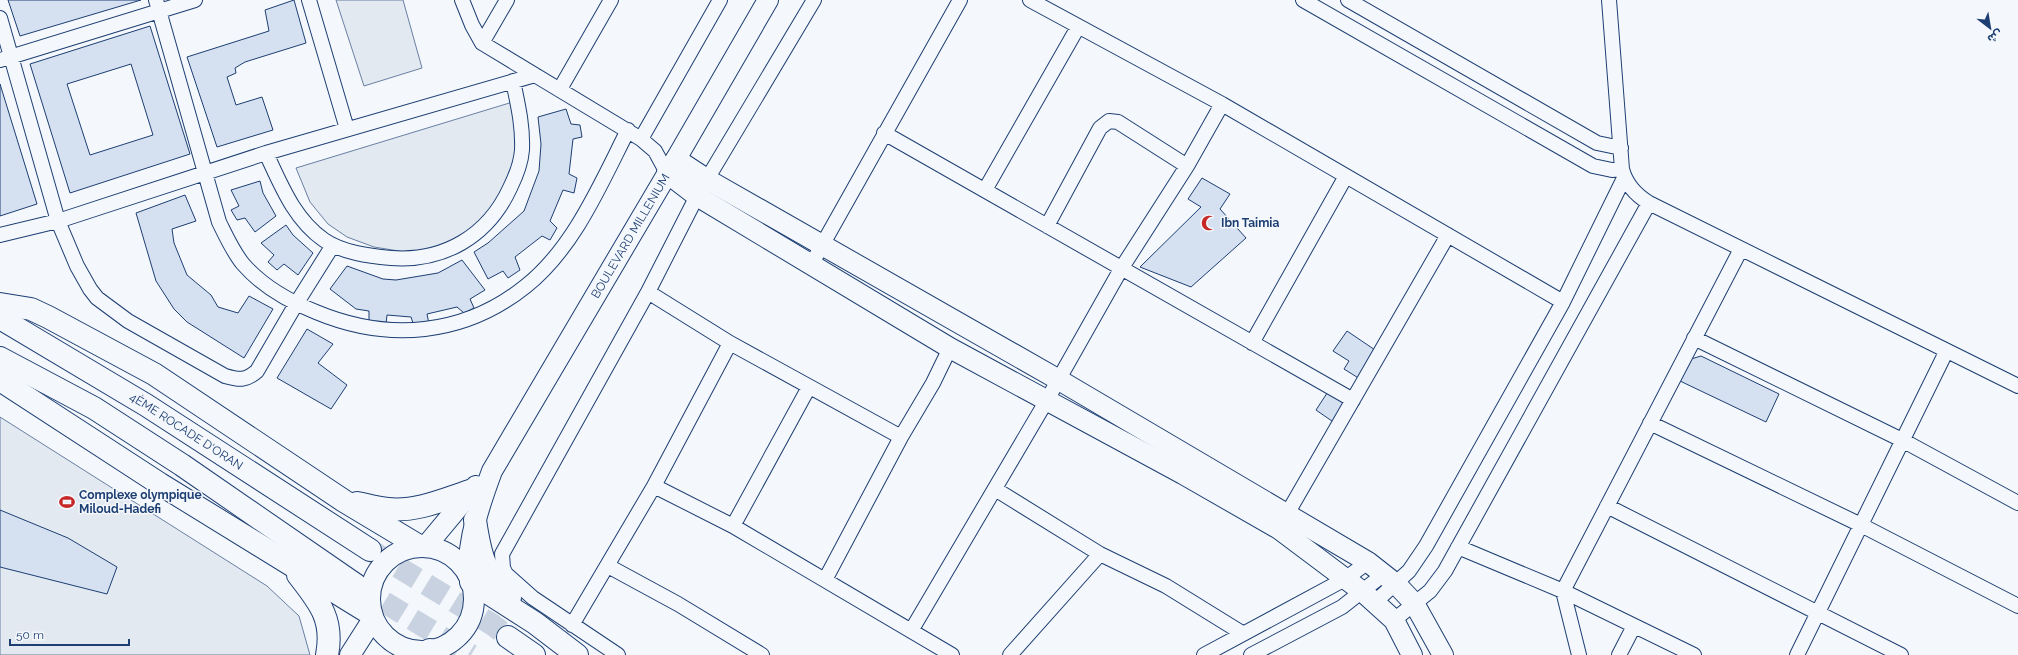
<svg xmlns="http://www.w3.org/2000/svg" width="2018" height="655" viewBox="0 0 2018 655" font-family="Raleway,'Noto Sans Arabic',sans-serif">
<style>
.green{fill:#e3e9f0;stroke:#687fa3}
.building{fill:#d5e0f0;stroke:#1d3f73;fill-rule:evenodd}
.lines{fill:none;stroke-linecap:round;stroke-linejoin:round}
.motorway-tunnel{stroke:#c9d2e0;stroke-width:22;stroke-dasharray:22 11;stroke-linecap:butt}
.minor-casing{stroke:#1d3f73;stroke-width:16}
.secondary-casing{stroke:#1d3f73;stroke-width:22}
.motorway-casing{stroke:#1d3f73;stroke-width:24}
.minor{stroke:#f4f7fb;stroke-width:14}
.secondary{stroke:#f4f7fb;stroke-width:20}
.motorway{stroke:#f4f7fb;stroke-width:22}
.labels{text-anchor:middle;stroke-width:3;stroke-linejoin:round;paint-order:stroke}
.poi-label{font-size:12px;font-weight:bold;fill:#1d3f73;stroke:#f4f7fb;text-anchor:start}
.street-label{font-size:12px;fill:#1d3f73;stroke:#f4f7fb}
</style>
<rect width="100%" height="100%" fill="#f4f7fb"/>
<!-- green -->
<path class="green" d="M336,0H403L422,68L364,86Z
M516,101L518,151L507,189L476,229L453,241L423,251L405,252L374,247L347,237L328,224L310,202L296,168Z
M0,417L267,586L299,616L310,655H0Z"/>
<!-- building -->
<path class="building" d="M8,0H141L20,36Z
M294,0L306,43L245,62L235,68L236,73L227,77L236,105L262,97L273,130L217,147L187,57L269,31L265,10Z
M150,26L190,154L70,193L30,64ZM131,64L153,135L90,155L67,84Z
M0,84L37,204L0,216Z
M566,109L571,124L580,125L582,137L573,139L569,174L577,178L574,193L563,190L550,221L557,228L550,240L542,236L515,257L520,270L508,278L503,271L488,279L474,252L488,243L524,211L539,171L541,144L538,117Z
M1202,178L1230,194L1220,209L1246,238L1191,287L1140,267L1201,207L1188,199Z
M260,181L263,193L276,216L255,232L245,218L237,220L231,210L239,206L231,190Z
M185,195L196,221L172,229L174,243L187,275L211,295L218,307L238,313L249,296L273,309L244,358L187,322L174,309L156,281L136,213Z
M286,225L293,235L313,253L298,275L284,264L277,270L268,262L274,255L261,243Z
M462,260L485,290L470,299L474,308L464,313L457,307L427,314L429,324L414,326L411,317L387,315L386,324L369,323V311L356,309L330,289L347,266L383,279L396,280L438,273Z
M307,329L333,344L318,363L347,385L331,409L277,378Z
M1347,331L1378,352L1360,379L1344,369L1349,361L1333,351Z
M1701,356L1779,394L1766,422L1680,381L1691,359Z
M1333,384L1360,403L1342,428L1316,410Z
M0,510L68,538L117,567L107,594L0,567Z"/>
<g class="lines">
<!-- motorway-tunnel -->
<path class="motorway-tunnel" d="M370,550L493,625L508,637
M356,585L471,655"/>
<defs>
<path id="minor" d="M156,0L219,222C226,236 233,252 243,264C263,287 288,301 316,312C388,342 464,336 526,286C574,248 601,183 628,130
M309,0L347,129
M462,0L472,25L482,43L641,139L655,151L667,173
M1030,0L1222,104L1563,302
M1303,0L1593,166L1612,170L1622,169
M1348,0L1597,143L1621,148
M1609,0L1622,169C1626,185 1636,195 1649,203L2018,386
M0,18L58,221L77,266L90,289L97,298L128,321L225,376C239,380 246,381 257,371L296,304L333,245
M482,43L507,0
M0,60L195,0
M560,89L611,0
M884,133L1353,400
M641,139L720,0
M266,153C281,185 294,219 324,240C343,253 370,256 391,258C444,262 488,236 510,188C516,176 521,163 522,150C523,126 518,105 513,81
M985,190L1078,27
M1047,226L1100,128L1109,121L1118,122L1187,166
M0,235L58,221L266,153L535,75
M811,265L960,0
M648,292L730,343L901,437
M1694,338L1902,440L2018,503
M1252,343L1346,176
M1650,423L1861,525L2018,606
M654,486L733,526L952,655
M995,489L1100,554L1166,586L1242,633
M1607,506L1901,655
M1283,521L1448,235
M733,526L809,387
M1458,547L1563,591L1694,655
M608,566L678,604L762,655
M825,580L901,437L933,383L950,348
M1375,602L1409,571L1426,546L1563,302L1624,178
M1394,620L1430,591L1445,571L1649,203
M572,625L654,486L730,343
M911,631L1047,400L1121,269L1187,166L1222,104
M618,655L533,598L506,574L503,568L502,554L648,292L697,196L814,0
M1010,655L1100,554
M1204,655L1345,579L1368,562
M1251,655L1342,607L1384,574
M1579,655L1563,591L1741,249
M1619,655L1634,626
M1797,655L1946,352"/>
<g id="secondary">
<path d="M676,159L708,180L1059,380L1368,562L1396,584L1414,603L1443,655"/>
<path d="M667,173L697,196L950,348L1183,474L1279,529L1363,592L1394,620L1412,655"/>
<path d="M426,546L476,486"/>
<circle cx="422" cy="599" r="52"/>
<path id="s1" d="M468,574C469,536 479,506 492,471L676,159L768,0"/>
<path d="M350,655L373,619"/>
</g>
<g id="motorway">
<path d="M0,304L31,309L48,317L154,374L344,501L419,546"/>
<path id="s2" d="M0,318L146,405L370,550"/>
<path d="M0,358L94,408L182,465L356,585"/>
<path d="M0,380L160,484L371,614"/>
<path d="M357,503C367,505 377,508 388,509C417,512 445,499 473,490"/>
<path d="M475,520C480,554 484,573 510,598"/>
<path d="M298,575C319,602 334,619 327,655"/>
<path d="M471,582L535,623L577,655"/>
<path d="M508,637L534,655"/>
<path d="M430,650L435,655"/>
</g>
</defs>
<!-- minor casing -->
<use href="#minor" class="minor-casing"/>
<!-- secondary casing -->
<use href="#secondary" class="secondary-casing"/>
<!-- motorway casing -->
<use href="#motorway" class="motorway-casing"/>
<!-- minor -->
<use href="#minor" class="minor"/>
<!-- secondary -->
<use href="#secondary" class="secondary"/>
<!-- motorway -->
<use href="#motorway" class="motorway"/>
</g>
<!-- icons -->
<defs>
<symbol id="mosque-bare" viewBox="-9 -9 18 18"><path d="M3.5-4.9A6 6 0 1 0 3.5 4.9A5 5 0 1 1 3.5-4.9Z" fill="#c62828" stroke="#f4f7fb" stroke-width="2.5" paint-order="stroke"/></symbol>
<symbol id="stadium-bare" viewBox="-9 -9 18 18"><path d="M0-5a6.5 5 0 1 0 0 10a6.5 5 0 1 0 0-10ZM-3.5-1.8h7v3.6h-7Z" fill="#c62828" stroke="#f4f7fb" stroke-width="2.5" paint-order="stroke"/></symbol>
</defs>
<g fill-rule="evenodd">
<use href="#mosque-bare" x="1198" y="212" width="22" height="22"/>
<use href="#stadium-bare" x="56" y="491" width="22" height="22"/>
</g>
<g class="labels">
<!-- poi labels -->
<g class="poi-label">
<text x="1221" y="227">Ibn Taimia</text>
<text x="79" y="499">Complexe olympique<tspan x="79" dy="14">Miloud-Hadefi</tspan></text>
</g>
<!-- street labels -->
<g class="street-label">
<text dy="4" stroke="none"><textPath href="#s1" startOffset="379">BOULEVARD MILLENIUM</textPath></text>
<text dy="4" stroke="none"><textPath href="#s2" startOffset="218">4ÈME ROCADE D'ORAN</textPath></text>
</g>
</g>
<!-- north arrow -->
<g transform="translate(1990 28) rotate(149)" stroke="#f4f7fb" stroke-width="3" paint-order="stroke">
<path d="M0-3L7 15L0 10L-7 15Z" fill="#1d3f73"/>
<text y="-6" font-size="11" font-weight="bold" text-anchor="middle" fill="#1d3f73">ش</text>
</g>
<!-- scale -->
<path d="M10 639v6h119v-6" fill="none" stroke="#1d3f73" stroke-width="2"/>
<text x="16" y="639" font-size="12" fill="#1d3f73" stroke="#f4f7fb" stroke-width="3" paint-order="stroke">50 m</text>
</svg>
